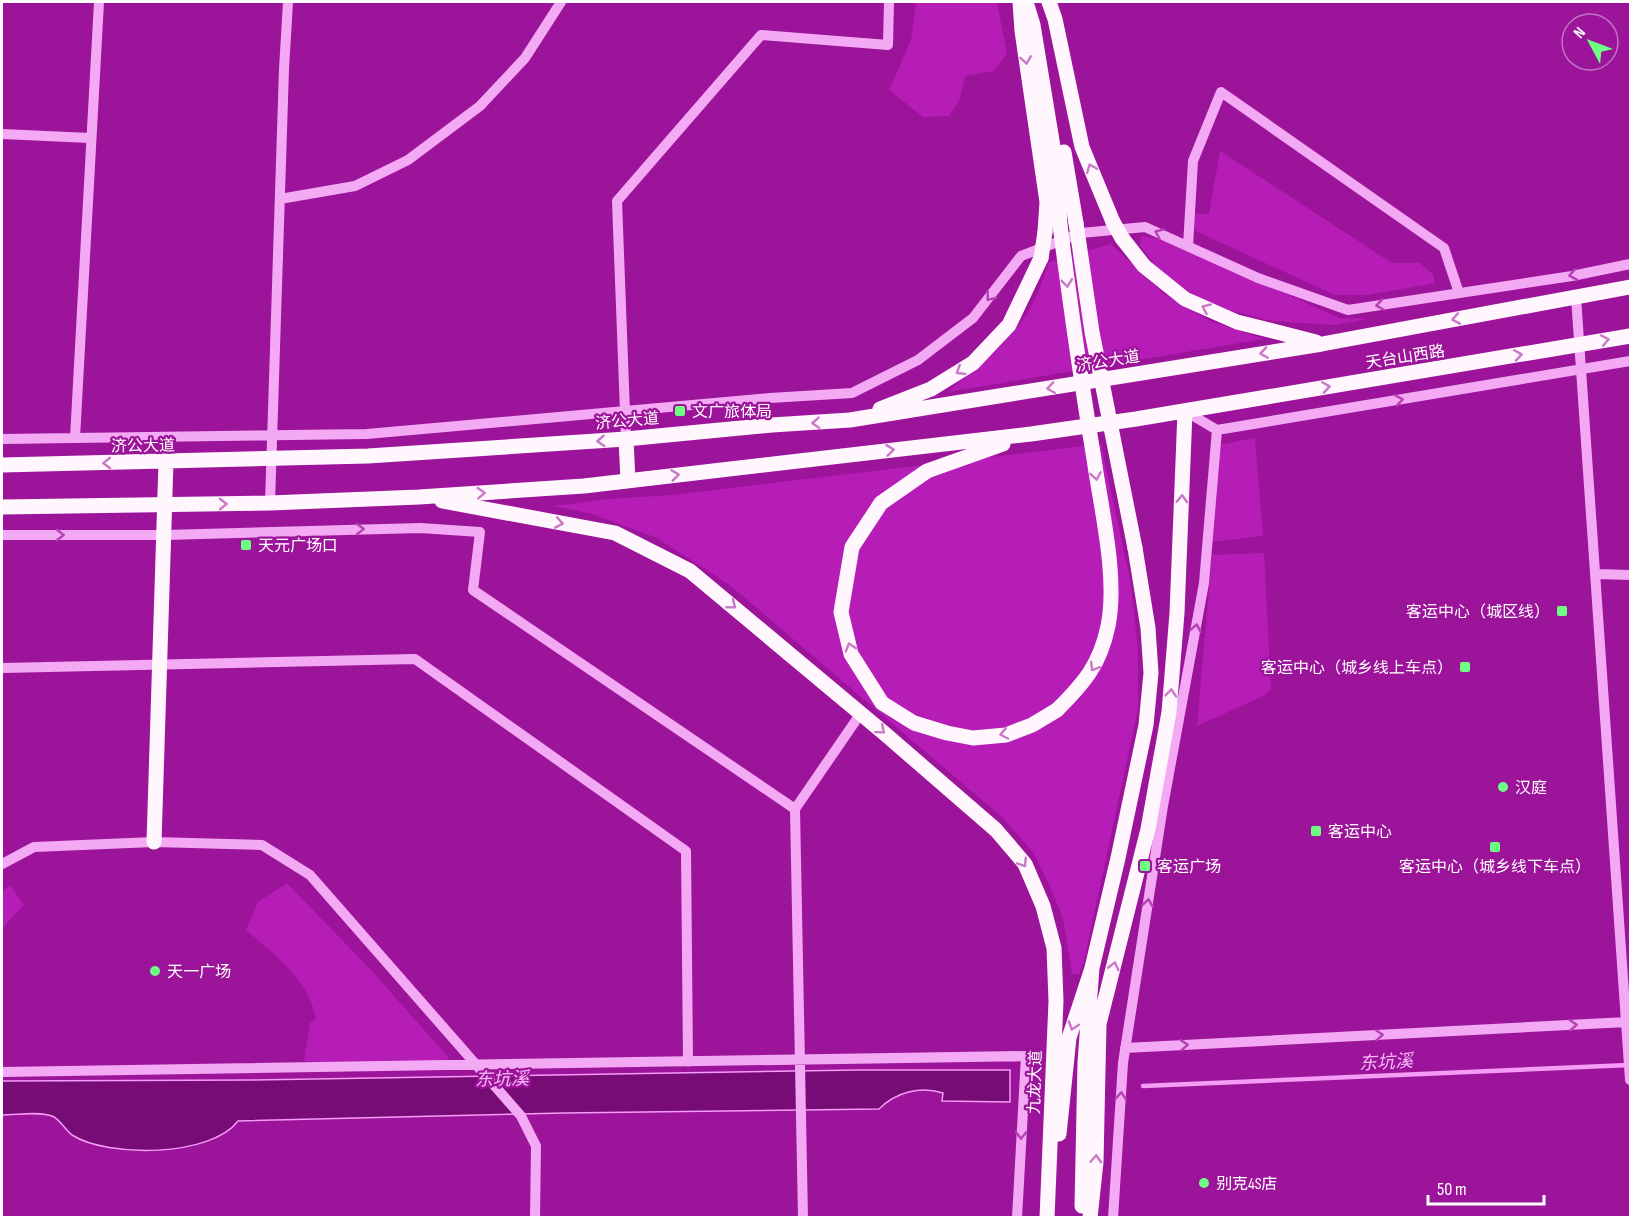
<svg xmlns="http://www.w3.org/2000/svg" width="1632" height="1219" viewBox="0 0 1632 1219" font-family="'Sofia Sans Condensed','Noto Sans SC',sans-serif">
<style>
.green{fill:#b61cb6}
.water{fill:#780c76;stroke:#f59cf6;stroke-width:1.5}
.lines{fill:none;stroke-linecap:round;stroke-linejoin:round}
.stream{stroke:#f59cf6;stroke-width:4.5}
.minor{stroke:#f3a9f3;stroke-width:10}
.major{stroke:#fff6fe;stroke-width:15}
.major-bridge{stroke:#fff6fe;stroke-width:15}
.oneway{stroke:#c97ac7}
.oneway2{stroke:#b641b5}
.poi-dot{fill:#6cff84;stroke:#9c149a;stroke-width:2}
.labels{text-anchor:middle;stroke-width:4.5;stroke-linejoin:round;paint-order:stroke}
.street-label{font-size:16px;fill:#fff;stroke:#9c149a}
.poi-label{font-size:16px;fill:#fff;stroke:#9c149a;text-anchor:start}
.water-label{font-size:18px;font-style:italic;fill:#f9bafa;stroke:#9c149a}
</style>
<rect width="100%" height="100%" fill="#9c149a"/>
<!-- green -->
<path class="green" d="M916,2H997L1007,53L994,71L965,76L959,101L949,116L923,117L889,90L911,40Z
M1220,151L1392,263H1420L1433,274L1435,283L1368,295H1335L1191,229L1188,214H1209Z
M1141,236L1172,241L1339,318L1367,319L1335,325L1272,321L1232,311L1203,301L1160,272L1140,246Z
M1111,244L1164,294L1210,321L1264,339L947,392C979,366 1015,340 1034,301C1040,289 1044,275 1049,262Z
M1255,438L1263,536L1212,542L1218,445Z
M1101,444L1131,585L1138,650V709L1084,961L1079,974H1072L1063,918L1048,882L1033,852L1003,818L731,586L657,538L592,514L554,506L608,499L672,495Z
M1264,553L1271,689L1265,695L1197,726L1212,555Z
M287,883L372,971L449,1058L427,1068L304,1061L310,1023L316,1019C310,981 274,954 246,930L258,902Z
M10,885L24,905L2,928V892Z"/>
<!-- water -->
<path class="water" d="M858,1070H1010V1102L942,1101L943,1093C920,1086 896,1092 879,1109L564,1113L238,1121C211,1157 108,1158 72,1135C65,1130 60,1119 52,1116C37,1111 17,1115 2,1115V1081L253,1080Z"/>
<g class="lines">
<!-- stream -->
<path class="stream" d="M1143,1086L1629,1065"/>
<!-- minor -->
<path class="minor" d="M2,134L90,138
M280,199L355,186L408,160L480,106L525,58L561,2
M1188,246L1193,161L1221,92L1444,248L1459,293
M1576,297L1630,1080
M1185,411L1217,430L1630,361
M75,438L99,2
M2,439L367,434L770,398L852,393L918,360L973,318L1021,256L1081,233L1145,227L1258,278L1348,310L1572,276L1630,264
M626,439L617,201L761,35L888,45L889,2
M270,503L284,69L288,2
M2,535H165L420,528L480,532L473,590L795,809L861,713
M1596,574L1630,575
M2,668L415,659L686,851L688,1062
M795,809L803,1218
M2,864L34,847L154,842L262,845L310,875L521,1116L536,1146L535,1218
M1125,1048L1627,1022
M2,1072L1026,1056L1017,1218
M1113,1218L1123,1063L1163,806L1204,583L1217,430"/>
<!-- major -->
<path class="major" d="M1020,2L1022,31L1047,202L1045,232
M1026,2L1033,25L1056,165L1060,225
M1049,2L1055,19L1082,147L1113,222
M1064,152L1076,223
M1122,238L1144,266L1185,299L1237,322L1316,342
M880,409L931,389L973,363L1009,325L1041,258
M626,439L628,481
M1003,444L927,471L881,503L852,547L841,612L851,654L882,703L914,723L947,733L973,738L1006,735L1032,725L1057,710
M2,465L368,456L626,439L772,425L850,420L1322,344L1630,287
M442,501L615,533L690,571L884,733L996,830L1025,864L1043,906L1054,948L1056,1001L1047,1218
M2,507L270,503L419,497L584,486L1031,434L1136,419L1630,336
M154,842L166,462
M1092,968L1118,858L1146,725L1151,673L1148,628L1135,548
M1059,1134L1069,1038L1092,968L1085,1062L1082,1206
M1090,1218L1096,1162L1099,1024L1148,829L1169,712L1177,613L1185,411"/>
<!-- major-bridge -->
<path class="major-bridge" d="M1113,222L1122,238
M1076,223L1092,332L1135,548
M1041,258L1045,232
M1057,710C1084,683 1100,665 1108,626C1118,577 1101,509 1094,459C1081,381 1070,303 1060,225"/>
</g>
<!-- one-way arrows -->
<defs><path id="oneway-chevron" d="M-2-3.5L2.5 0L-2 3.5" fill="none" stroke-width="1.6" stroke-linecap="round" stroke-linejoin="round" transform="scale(1.5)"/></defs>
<g class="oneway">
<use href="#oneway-chevron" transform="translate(1026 60) rotate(82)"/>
<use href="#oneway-chevron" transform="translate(1091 168) rotate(-112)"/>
<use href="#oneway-chevron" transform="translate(1067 283) rotate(83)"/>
<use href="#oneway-chevron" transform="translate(1206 308) rotate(-156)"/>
<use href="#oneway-chevron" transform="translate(1456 319) rotate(170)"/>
<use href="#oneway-chevron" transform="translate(1605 340) rotate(-11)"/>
<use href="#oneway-chevron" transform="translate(1264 353) rotate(171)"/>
<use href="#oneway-chevron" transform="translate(1518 355) rotate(-9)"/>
<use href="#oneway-chevron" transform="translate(960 371) rotate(148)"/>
<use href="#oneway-chevron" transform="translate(1326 387) rotate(-9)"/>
<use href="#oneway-chevron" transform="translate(1051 388) rotate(171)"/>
<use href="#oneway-chevron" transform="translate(816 423) rotate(176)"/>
<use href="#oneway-chevron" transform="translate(601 441) rotate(176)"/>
<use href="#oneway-chevron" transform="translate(890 450) rotate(-7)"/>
<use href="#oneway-chevron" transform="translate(107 463) rotate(179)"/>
<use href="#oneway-chevron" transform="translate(675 475) rotate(-7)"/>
<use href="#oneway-chevron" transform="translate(1096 476) rotate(81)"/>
<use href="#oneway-chevron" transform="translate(481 493) rotate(-4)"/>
<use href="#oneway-chevron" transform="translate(1182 499) rotate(-88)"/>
<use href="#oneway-chevron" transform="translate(223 504) rotate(-1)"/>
<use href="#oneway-chevron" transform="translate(559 523) rotate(10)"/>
<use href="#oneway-chevron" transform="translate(732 605) rotate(39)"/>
<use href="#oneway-chevron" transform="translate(850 647) rotate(-107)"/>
<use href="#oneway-chevron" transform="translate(1094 667) rotate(121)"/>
<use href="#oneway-chevron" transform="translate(1171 693) rotate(-85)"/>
<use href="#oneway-chevron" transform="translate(881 730) rotate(40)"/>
<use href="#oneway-chevron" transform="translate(1004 734) rotate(168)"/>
<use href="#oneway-chevron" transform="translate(1023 863) rotate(57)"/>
<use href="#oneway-chevron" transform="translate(1114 966) rotate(-76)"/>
<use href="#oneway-chevron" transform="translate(1073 1026) rotate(108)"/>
<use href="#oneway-chevron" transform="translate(1096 1159) rotate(-87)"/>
</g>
<g class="oneway2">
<use href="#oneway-chevron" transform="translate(1159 233) rotate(-156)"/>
<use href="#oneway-chevron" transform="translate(1573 275) rotate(170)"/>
<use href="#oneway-chevron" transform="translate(990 297) rotate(128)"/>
<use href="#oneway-chevron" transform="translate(1380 305) rotate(171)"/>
<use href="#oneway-chevron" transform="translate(1399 400) rotate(-9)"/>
<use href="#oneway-chevron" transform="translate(360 529) rotate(-1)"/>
<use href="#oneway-chevron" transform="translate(60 535)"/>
<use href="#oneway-chevron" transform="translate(1196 628) rotate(-80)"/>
<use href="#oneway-chevron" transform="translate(1148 903) rotate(-81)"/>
<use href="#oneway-chevron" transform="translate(1573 1025) rotate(-3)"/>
<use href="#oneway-chevron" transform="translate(1379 1035) rotate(-3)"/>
<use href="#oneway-chevron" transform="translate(1184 1045) rotate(-3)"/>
<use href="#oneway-chevron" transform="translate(1121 1096) rotate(-86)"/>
<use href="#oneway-chevron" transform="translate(1021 1135) rotate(92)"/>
</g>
<!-- markers -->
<g class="poi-dot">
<rect x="674" y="405" width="12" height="12" rx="3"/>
<rect x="240" y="539" width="12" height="12" rx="3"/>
<rect x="1556" y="605" width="12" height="12" rx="3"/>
<rect x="1459" y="661" width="12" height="12" rx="3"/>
<circle cx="1503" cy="787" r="6"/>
<rect x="1310" y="825" width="12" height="12" rx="3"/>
<rect x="1489" y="841" width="12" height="12" rx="3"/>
<rect x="1139" y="860" width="12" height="12" rx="3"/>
<circle cx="155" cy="971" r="6"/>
<circle cx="1204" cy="1183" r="6"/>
</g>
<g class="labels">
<!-- street labels -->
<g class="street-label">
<text transform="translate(1405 356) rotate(-9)" y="6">天台山西路</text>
<text transform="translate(1108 360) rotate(-9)" y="6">济公大道</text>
<text transform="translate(627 420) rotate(-5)" y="6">济公大道</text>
<text transform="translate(143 445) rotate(-1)" y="6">济公大道</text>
<text transform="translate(1034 1082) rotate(-88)" y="6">九龙大道</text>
</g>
<!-- poi labels -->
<g class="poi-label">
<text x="692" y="417">文广旅体局</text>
<text x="258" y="551">天元广场口</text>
<text x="1550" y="617" text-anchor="end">客运中心（城区线）</text>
<text x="1453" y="673" text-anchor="end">客运中心（城乡线上车点）</text>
<text x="1515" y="793">汉庭</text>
<text x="1328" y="837">客运中心</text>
<text x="1157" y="872">客运广场</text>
<text x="1495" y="872" text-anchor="middle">客运中心（城乡线下车点）</text>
<text x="167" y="977">天一广场</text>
<text x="1216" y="1189">别克4S店</text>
</g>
<!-- water labels -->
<g class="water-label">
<text transform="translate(1386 1062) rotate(-3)" y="6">东坑溪</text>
<text transform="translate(502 1079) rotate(-1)" y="6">东坑溪</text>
</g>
</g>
<!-- border -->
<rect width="1632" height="1219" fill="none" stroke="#ffffff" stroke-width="6"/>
<!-- north arrow -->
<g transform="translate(1590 42) rotate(311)"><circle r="28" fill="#9c149a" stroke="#c472c2" stroke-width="1.5"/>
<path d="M0-4.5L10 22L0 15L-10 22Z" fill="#6cff84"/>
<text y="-9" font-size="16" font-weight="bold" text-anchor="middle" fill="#ffffff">N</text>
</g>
<!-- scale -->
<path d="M1428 1195v9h116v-9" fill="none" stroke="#ffffff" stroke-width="3"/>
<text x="1437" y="1195" font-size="18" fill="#ffffff" stroke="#9c149a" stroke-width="4.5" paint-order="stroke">50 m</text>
</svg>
